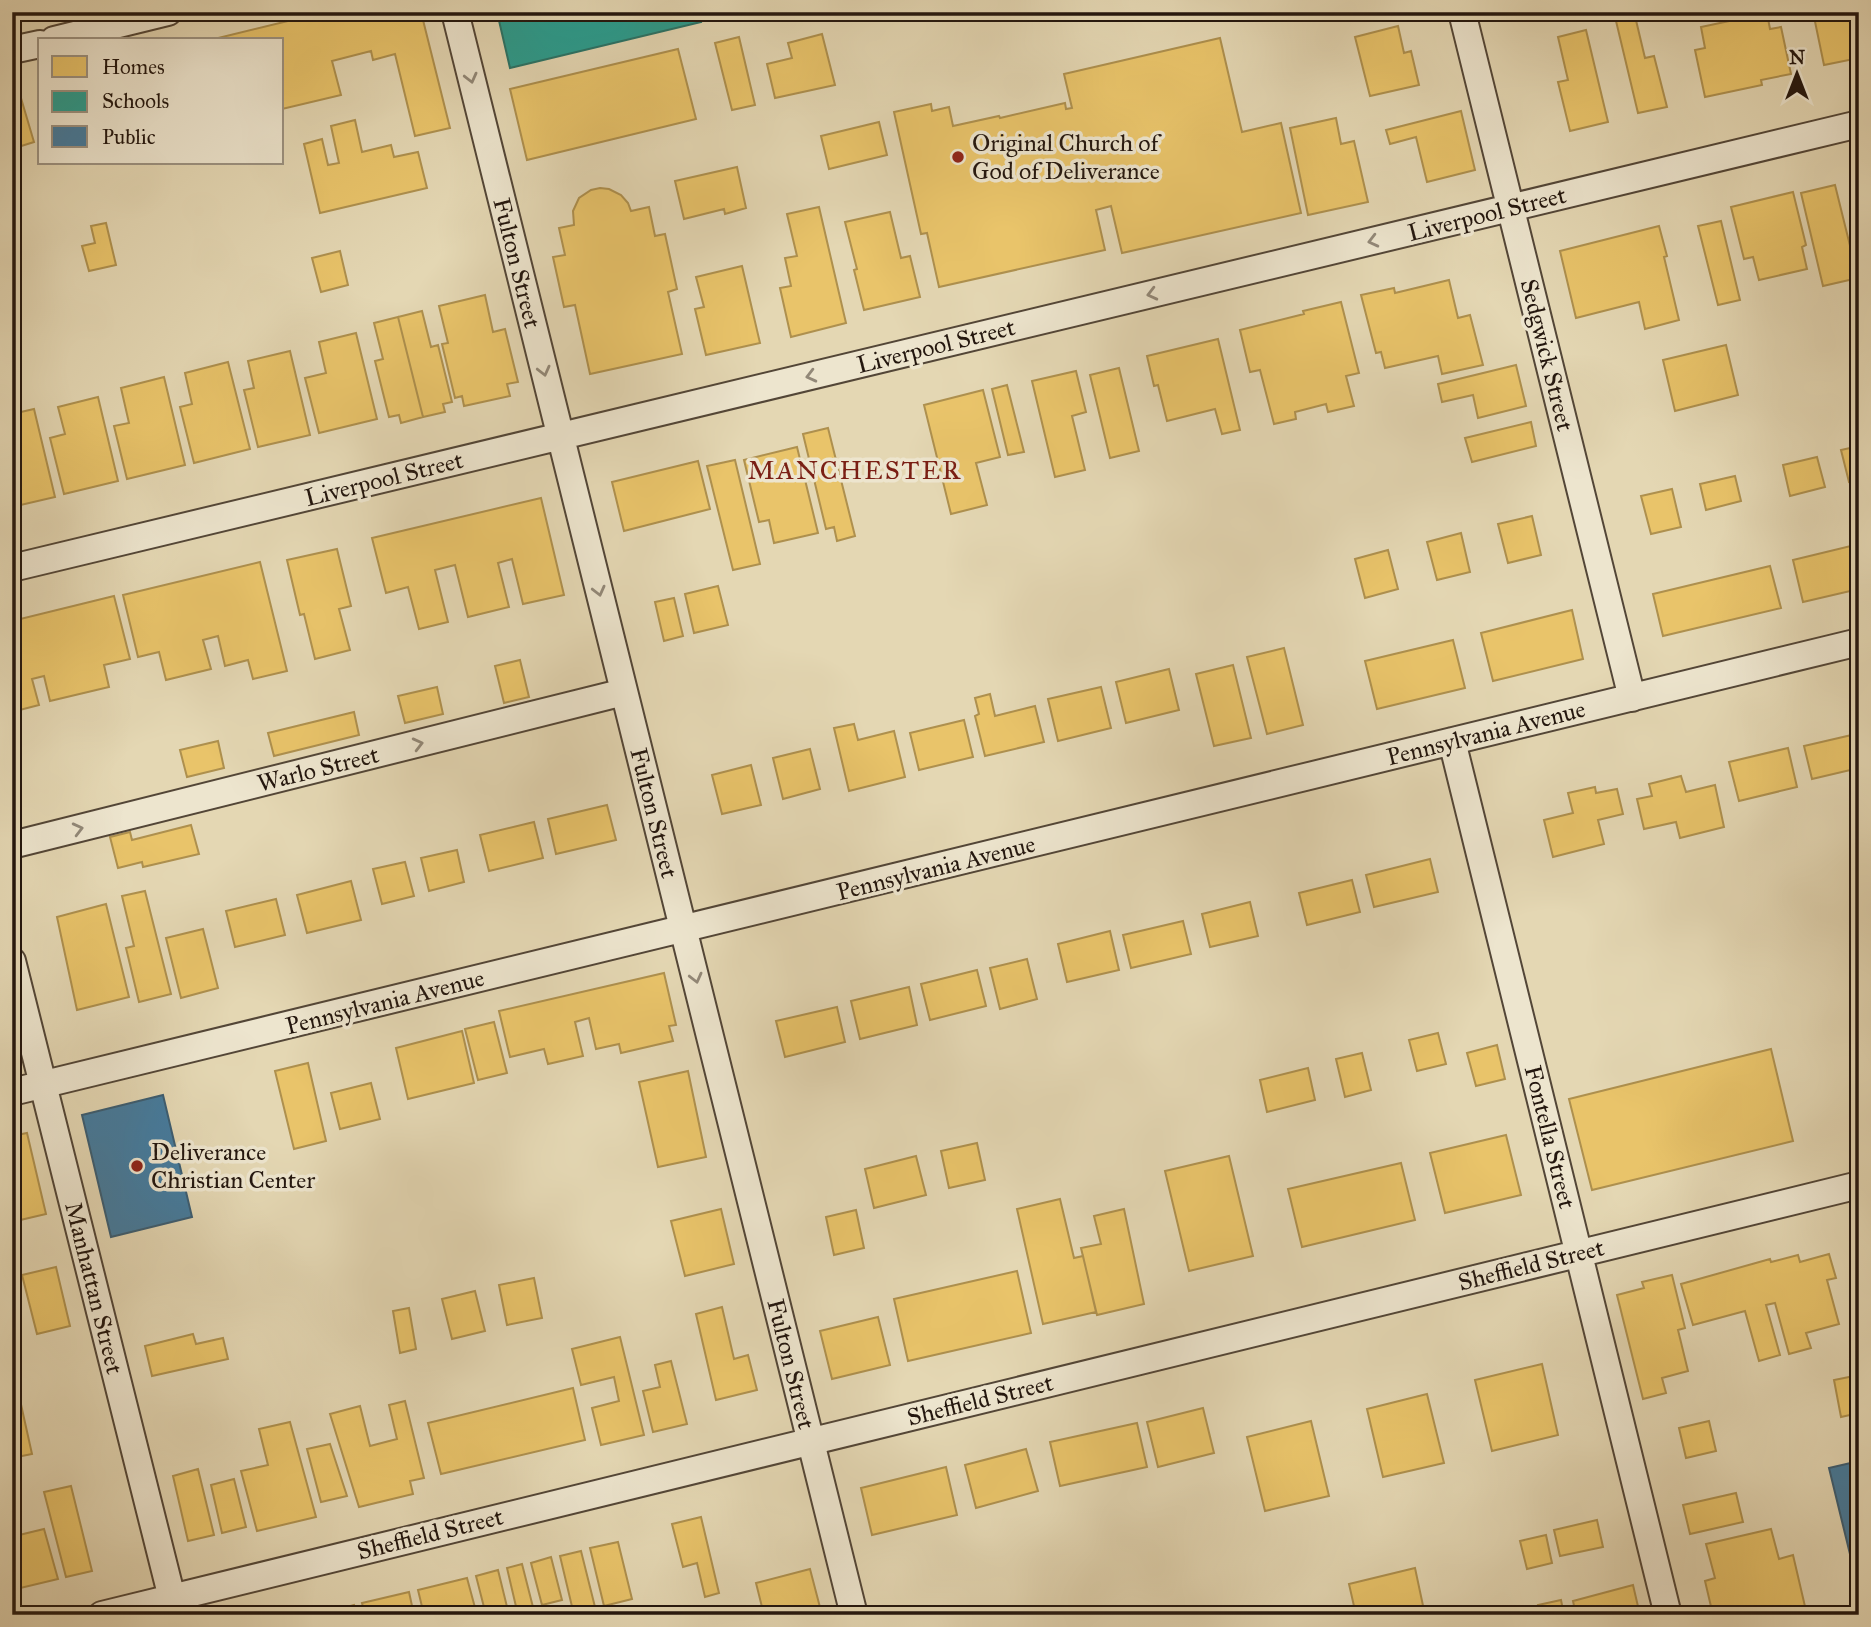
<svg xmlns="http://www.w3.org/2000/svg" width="1871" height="1627" viewBox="0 0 1871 1627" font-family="'IM FELL Great Primer',serif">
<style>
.homes{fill:#e9c46a;stroke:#ae904e;stroke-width:2}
.schools{fill:#2a9d8f;stroke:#287468;stroke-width:2}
.public{fill:#457b9d;stroke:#3b5d72;stroke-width:2}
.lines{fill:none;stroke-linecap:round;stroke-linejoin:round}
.street-casing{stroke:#534637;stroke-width:30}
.street{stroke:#ede5ce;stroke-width:26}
.oneway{stroke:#928878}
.poi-dot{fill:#8f2418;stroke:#ede5ce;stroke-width:2.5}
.labels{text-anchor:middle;stroke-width:7;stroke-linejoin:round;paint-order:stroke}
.poi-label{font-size:24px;fill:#23160e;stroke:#ede5ce;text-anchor:start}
.street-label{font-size:24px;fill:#23160e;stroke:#ede5ce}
.neighbourhood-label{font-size:26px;letter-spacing:2px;fill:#7a1f14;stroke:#ede5ce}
</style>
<rect width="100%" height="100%" fill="#e4d7b3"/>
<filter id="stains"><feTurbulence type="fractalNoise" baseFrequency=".00286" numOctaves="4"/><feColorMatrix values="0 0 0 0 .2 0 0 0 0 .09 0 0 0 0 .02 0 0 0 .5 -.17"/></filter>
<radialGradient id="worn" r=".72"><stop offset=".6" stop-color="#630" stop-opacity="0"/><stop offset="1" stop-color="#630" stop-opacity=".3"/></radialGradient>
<!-- homes -->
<path class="homes" d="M325,12H421L450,128L415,136L395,54L373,60L371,51L332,61L341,95L282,109V40H210Z
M1813,12H1859V58L1824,65Z
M1767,13L1770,29L1781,27L1791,74L1761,80L1762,85L1705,97L1695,50L1705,48L1701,27Z
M1635,16L1645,58L1654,56L1667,107L1638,113L1616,21Z
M1398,26L1404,53L1411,51L1419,85L1370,96L1355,37Z
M1586,30L1608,122L1570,131L1558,82L1568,80L1558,37Z
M822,34L835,85L775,98L767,64L792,58L788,43Z
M739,37L755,105L732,110L715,43Z
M1220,38L1242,132L1281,123L1301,213L1122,253L1111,206L1096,210L1105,250L939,287L927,233L921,234L894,112L931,104L932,111L949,107L953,126L999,116L1000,118L1065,103L1066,109L1072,108L1064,74Z
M678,49L696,119L527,160L510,89Z
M18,88L34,142L12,149V90Z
M1461,111L1475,170L1427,182L1416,137L1390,144L1386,130Z
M1336,118L1341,144L1354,141L1368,202L1308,215L1290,128Z
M355,120L362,152L391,145L394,157L418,152L427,188L320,213L304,144L322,139L328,165L339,163L331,126Z
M879,122L887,155L829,169L821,136Z
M737,167L746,208L725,214L724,209L684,219L675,181Z
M1835,185L1858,278L1823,286L1801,193Z
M600,188L609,189L621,195L628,203L631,211L649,207L655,236L665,234L677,289L668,292L682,354L590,374L575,305L564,307L553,257L565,255L559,228L574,225L573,211L579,198L591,190Z
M1793,192L1806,245L1802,247L1807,269L1759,280L1753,257L1744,259L1731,207Z
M819,207L846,323L791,337L780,288L791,286L785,258L797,256L787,214Z
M890,212L901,258L910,256L920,297L864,310L854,270L857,269L845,222Z
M1721,221L1740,300L1718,305L1698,226Z
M106,223L116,265L89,271L82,246L95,243L91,226Z
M1659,226L1667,256L1664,257L1679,320L1645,329L1639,302L1576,318L1560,251Z
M340,251L348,285L321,292L312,258Z
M742,266L760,343L706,355L695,309L704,307L696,277Z
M1449,280L1458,318L1470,315L1483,365L1442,374L1438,356L1385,368L1381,352L1376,353L1361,295L1394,288L1395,293Z
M485,295L493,332L505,329L518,382L507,384L510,396L464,406L462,396L455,398L442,344L448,343L439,306Z
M1341,302L1359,373L1346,376L1354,406L1328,412L1326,404L1295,412L1296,419L1274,424L1260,370L1250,372L1240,330L1304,314L1303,311Z
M422,311L431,347L438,345L452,402L443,404L445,412L423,417L398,317Z
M398,317L423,417L401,423L399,415L389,417L375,361L383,359L374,323Z
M356,333L377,419L319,433L305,378L326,373L319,342Z
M1218,339L1240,430L1222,434L1215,409L1167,421L1158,385L1154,386L1147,356Z
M1726,345L1738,395L1675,411L1663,360Z
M290,351L310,435L258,447L244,390L254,388L248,361Z
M228,362L250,449L194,463L180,407L192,404L185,373Z
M1516,365L1526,406L1478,418L1473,395L1442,402L1438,384Z
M1119,368L1139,451L1110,458L1090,375Z
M1076,371L1086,412L1072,416L1085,470L1055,477L1032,381Z
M164,377L185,465L127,479L114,426L129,423L121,388Z
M1007,385L1024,452L1008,455L992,389Z
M983,390L1000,457L976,463L987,505L951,514L924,405Z
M98,397L118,481L64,494L50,438L65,434L58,407Z
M34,409L55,497L12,507V414Z
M1531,422L1536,446L1472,462L1465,438Z
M828,428L855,536L837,541L834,527L826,529L803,434Z
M1859,446V479L1849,482L1841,450Z
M797,447L818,533L774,543L769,520L759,522L744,460Z
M1817,457L1825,487L1790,496L1783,465Z
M735,460L760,564L733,570L707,466Z
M698,461L710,509L624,531L612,482Z
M1735,476L1741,501L1706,510L1700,484Z
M1672,489L1681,527L1651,534L1641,496Z
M541,498L564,595L523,604L512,559L498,563L509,607L468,617L455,565L435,570L448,622L419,629L408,587L386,593L372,538Z
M1532,516L1541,555L1508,563L1498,524Z
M1461,533L1470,572L1437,580L1427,542Z
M1859,544V589L1803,602L1793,560Z
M337,549L351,606L339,609L350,650L315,659L304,614L300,615L287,560Z
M1388,550L1398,589L1365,598L1355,559Z
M260,562L287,671L253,679L248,660L225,666L218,636L203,640L211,669L166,680L159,652L138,657L123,595Z
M1770,566L1781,608L1663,636L1653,594Z
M718,586L728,625L694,633L685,594Z
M114,596L130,659L104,665L109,687L50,701L44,676L32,679L39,705L12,712V621Z
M674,598L683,636L664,641L655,602Z
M1572,610L1583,659L1493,681L1481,633Z
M1453,640L1465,688L1377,709L1365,661Z
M1284,648L1303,725L1267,734L1247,657Z
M520,660L529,697L504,703L495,666Z
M1233,665L1251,738L1214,746L1196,674Z
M1169,669L1179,710L1126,723L1116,682Z
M437,687L443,714L405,723L398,696Z
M1101,687L1111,728L1058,741L1048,699Z
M990,694L995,716L1035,706L1044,742L985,756L975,716L979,714L975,698Z
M354,712L359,735L274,756L268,733Z
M964,720L973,757L919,770L910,733Z
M854,724L858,740L894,731L905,777L849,791L834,728Z
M1856,734L1859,745V768L1812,779L1804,746Z
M218,741L224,768L187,777L180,750Z
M1788,748L1797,787L1739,801L1729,762Z
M810,749L820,789L783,799L773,758Z
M751,765L761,805L722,814L712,775Z
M1681,776L1686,792L1715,785L1724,827L1680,838L1676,822L1644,829L1637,799L1652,796L1649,784Z
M1595,787L1596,793L1617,789L1623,814L1598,820L1604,844L1553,857L1544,820L1573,813L1568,793Z
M607,805L616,840L556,854L548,819Z
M534,822L543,858L489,871L480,835Z
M191,825L199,854L143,867L142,862L118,868L110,837L130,832L132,840Z
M457,850L464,882L429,891L421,858Z
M1430,859L1438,892L1374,907L1366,875Z
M405,862L414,896L382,904L373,869Z
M1352,880L1360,912L1307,925L1299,893Z
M351,881L361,920L307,933L297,895Z
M145,891L171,994L139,1002L126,948L134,946L122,896Z
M276,899L285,935L235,947L226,911Z
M1250,902L1258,936L1210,947L1202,914Z
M106,904L129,997L77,1010L57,917Z
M1183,921L1191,954L1131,968L1123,935Z
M203,929L218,988L181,998L166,938Z
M1110,931L1119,970L1067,982L1058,944Z
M1027,959L1037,999L1000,1009L990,968Z
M977,970L986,1006L930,1020L921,984Z
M664,973L676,1025L669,1026L673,1041L621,1053L619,1044L596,1049L589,1018L575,1022L583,1056L548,1064L544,1049L510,1057L499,1011Z
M909,987L917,1025L860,1039L851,1001Z
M837,1007L845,1042L785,1057L776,1021Z
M494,1022L507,1073L478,1080L465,1029Z
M462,1031L474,1083L408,1099L396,1048Z
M1438,1033L1446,1064L1417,1071L1409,1040Z
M1497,1045L1505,1079L1476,1086L1467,1053Z
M1771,1049L1793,1141L1592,1190L1569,1099Z
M1362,1053L1371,1090L1345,1097L1336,1059Z
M308,1063L326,1141L294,1149L275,1071Z
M1308,1068L1315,1100L1267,1112L1260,1080Z
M688,1071L706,1157L658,1167L639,1082Z
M371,1083L380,1119L340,1129L331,1093Z
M27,1133L46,1214L16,1221L12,1204V1136Z
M1506,1135L1521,1195L1445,1213L1430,1153Z
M977,1143L985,1180L949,1188L941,1151Z
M916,1156L926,1195L874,1208L865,1169Z
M1229,1156L1253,1256L1189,1271L1165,1171Z
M1401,1163L1415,1220L1302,1247L1288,1189Z
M1060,1199L1074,1258L1083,1256L1096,1312L1043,1324L1017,1209Z
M721,1209L734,1264L685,1276L671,1221Z
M1124,1209L1144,1304L1097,1315L1081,1248L1101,1244L1094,1216Z
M856,1210L864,1248L834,1255L826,1217Z
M1829,1254L1836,1278L1827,1280L1839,1324L1806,1333L1811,1348L1789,1354L1775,1303L1766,1305L1780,1355L1759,1361L1745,1311L1693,1325L1681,1284L1770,1259L1771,1262L1798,1255L1800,1262Z
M56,1267L70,1326L37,1334L22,1275Z
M1017,1271L1031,1333L908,1361L894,1299Z
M1672,1275L1685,1328L1678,1330L1688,1371L1662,1378L1666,1393L1643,1399L1617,1295L1644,1288L1642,1282Z
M534,1278L542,1318L507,1325L499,1285Z
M475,1291L485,1331L452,1339L442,1299Z
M722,1307L734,1359L748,1355L757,1390L716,1400L696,1314Z
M409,1308L416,1349L400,1353L393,1311Z
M878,1317L890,1365L832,1379L820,1331Z
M193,1334L196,1344L223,1338L228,1359L152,1376L145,1346Z
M620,1337L644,1435L601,1445L592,1408L619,1401L614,1377L581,1385L572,1349Z
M671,1361L687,1424L653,1432L643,1391L660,1387L655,1365Z
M1542,1364L1558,1435L1492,1451L1475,1380Z
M1859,1375V1413L1841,1417L1834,1380Z
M16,1382L32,1454L12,1458V1383Z
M573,1388L585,1440L441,1474L428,1423Z
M1427,1394L1444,1463L1383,1477L1367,1409Z
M405,1401L424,1478L410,1481L413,1494L359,1507L330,1414L360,1406L370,1446L397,1439L389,1405Z
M1203,1408L1214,1453L1158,1467L1147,1422Z
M1311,1421L1329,1496L1265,1511L1247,1437Z
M1709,1421L1716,1451L1686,1458L1679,1428Z
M290,1422L316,1517L257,1531L241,1471L268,1465L259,1429Z
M1137,1423L1147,1467L1060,1486L1050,1442Z
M330,1444L347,1496L321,1502L307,1449Z
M1026,1449L1038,1491L976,1508L965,1465Z
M946,1467L957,1515L872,1535L861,1488Z
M198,1469L214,1535L188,1541L173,1476Z
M234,1479L246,1527L222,1533L211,1485Z
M71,1486L92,1571L66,1577L44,1492Z
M1736,1493L1743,1522L1690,1534L1683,1505Z
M701,1517L719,1593L705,1597L697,1563L683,1567L672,1524Z
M1597,1520L1603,1547L1560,1556L1554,1530Z
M12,1525L15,1536L44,1529L58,1579L12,1590Z
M1771,1529L1779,1559L1793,1555L1807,1615H1713L1705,1581L1715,1578L1706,1544Z
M1546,1535L1552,1563L1527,1569L1520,1541Z
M618,1542L632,1599L604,1606L590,1548Z
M581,1551L597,1615H574L560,1556Z
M551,1557L562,1600L542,1605L531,1563Z
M522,1564L535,1615H518L507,1568Z
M1415,1568L1425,1615H1356L1349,1584Z
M810,1569L822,1615H764L756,1583Z
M498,1570L509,1615H486L476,1576Z
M467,1578L477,1615H424L418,1590Z
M1633,1585L1640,1615H1576L1573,1601Z
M409,1592L414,1615H365L362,1603Z
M1561,1600L1564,1615H1540L1538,1605Z
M354,1605L356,1615H333L332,1611Z"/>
<!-- schools -->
<path class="schools" d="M497,12H699L701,22L510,68Z"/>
<!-- public -->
<path class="public" d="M163,1095L192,1217L111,1237L82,1115Z
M1859,1461V1591L1829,1468Z"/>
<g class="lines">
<defs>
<path id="street" d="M455,12L854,1615
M1462,12L1632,698
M54,40L168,12
M12,50L40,44
M12,568L1859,124
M1452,741L1668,1615
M12,845L624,692
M12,961L176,1614
M12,1092L1859,642
M102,1615L1859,1185"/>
</defs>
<!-- street casing -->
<use href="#street" class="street-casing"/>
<!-- street -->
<use href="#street" class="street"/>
</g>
<!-- one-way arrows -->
<defs><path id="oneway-chevron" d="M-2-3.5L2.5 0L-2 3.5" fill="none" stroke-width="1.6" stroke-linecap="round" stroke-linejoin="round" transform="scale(1.75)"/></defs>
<g class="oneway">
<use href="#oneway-chevron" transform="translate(471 78) rotate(76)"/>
<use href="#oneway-chevron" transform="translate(1373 241) rotate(166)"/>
<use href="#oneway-chevron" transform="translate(1152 294) rotate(166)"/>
<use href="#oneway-chevron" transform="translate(544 371) rotate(76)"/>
<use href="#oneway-chevron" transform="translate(811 376) rotate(166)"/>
<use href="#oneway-chevron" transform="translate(599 591) rotate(76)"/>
<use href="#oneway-chevron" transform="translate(418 744) rotate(-14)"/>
<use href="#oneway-chevron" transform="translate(78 829) rotate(-14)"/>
<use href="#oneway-chevron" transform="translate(696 978) rotate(76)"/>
</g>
<!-- markers -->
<g class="poi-dot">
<circle cx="958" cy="157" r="7"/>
<circle cx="137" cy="1166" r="7"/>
</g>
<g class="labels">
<!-- poi labels -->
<g class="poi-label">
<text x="972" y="151">Original Church of<tspan x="972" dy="28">God of Deliverance</tspan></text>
<text x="151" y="1160">Deliverance<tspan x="151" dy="28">Christian Center</tspan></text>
</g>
<!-- street labels -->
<g class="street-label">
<text transform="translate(1487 214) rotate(-14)" y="8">Liverpool Street</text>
<text transform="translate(517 263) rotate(76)" y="8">Fulton Street</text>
<text transform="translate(936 346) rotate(-14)" y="8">Liverpool Street</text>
<text transform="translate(1547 355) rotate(76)" y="8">Sedgwick Street</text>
<text transform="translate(384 479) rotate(-14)" y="8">Liverpool Street</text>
<text transform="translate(1486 733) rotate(-14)" y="8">Pennsylvania Avenue</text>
<text transform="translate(318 769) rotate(-14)" y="8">Warlo Street</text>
<text transform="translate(654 813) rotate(76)" y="8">Fulton Street</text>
<text transform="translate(936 868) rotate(-14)" y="8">Pennsylvania Avenue</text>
<text transform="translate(385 1002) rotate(-14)" y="8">Pennsylvania Avenue</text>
<text transform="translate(1550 1137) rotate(76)" y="8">Fontella Street</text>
<text transform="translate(1531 1265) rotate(-14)" y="8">Sheffield Street</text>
<text transform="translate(94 1288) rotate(76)" y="8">Manhattan Street</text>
<text transform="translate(791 1364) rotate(76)" y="8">Fulton Street</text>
<text transform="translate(980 1400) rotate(-14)" y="8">Sheffield Street</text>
<text transform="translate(430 1534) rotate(-14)" y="8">Sheffield Street</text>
</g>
<!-- neighbourhood labels -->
<g class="neighbourhood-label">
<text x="855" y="479">MANCHESTER</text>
</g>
</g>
<!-- margin -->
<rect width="1871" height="1627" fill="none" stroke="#e4d7b3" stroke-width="42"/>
<rect x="14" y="14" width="1843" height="1599" fill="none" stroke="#23160e" stroke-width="3.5"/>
<rect x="21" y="21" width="1829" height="1585" fill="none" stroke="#23160e" stroke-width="2"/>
<!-- legend -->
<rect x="38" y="38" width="245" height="126" fill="#ede5ce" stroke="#9c9281" stroke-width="2"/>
<rect x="52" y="56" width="35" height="21" fill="#e9c46a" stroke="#9c9281" stroke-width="2"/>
<text x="102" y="74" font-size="21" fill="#23160e">Homes</text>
<rect x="52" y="91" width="35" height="21" fill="#2a9d8f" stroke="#9c9281" stroke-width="2"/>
<text x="102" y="108" font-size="21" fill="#23160e">Schools</text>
<rect x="52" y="126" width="35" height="21" fill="#457b9d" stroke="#9c9281" stroke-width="2"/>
<text x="102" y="144" font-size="21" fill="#23160e">Public</text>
<!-- north arrow -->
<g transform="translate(1797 74)" stroke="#ede5ce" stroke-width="5" paint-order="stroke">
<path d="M0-5L12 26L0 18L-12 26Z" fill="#23160e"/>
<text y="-10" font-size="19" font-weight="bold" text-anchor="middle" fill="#23160e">N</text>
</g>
<rect width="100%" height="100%" filter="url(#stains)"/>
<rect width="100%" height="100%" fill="url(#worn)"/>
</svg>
